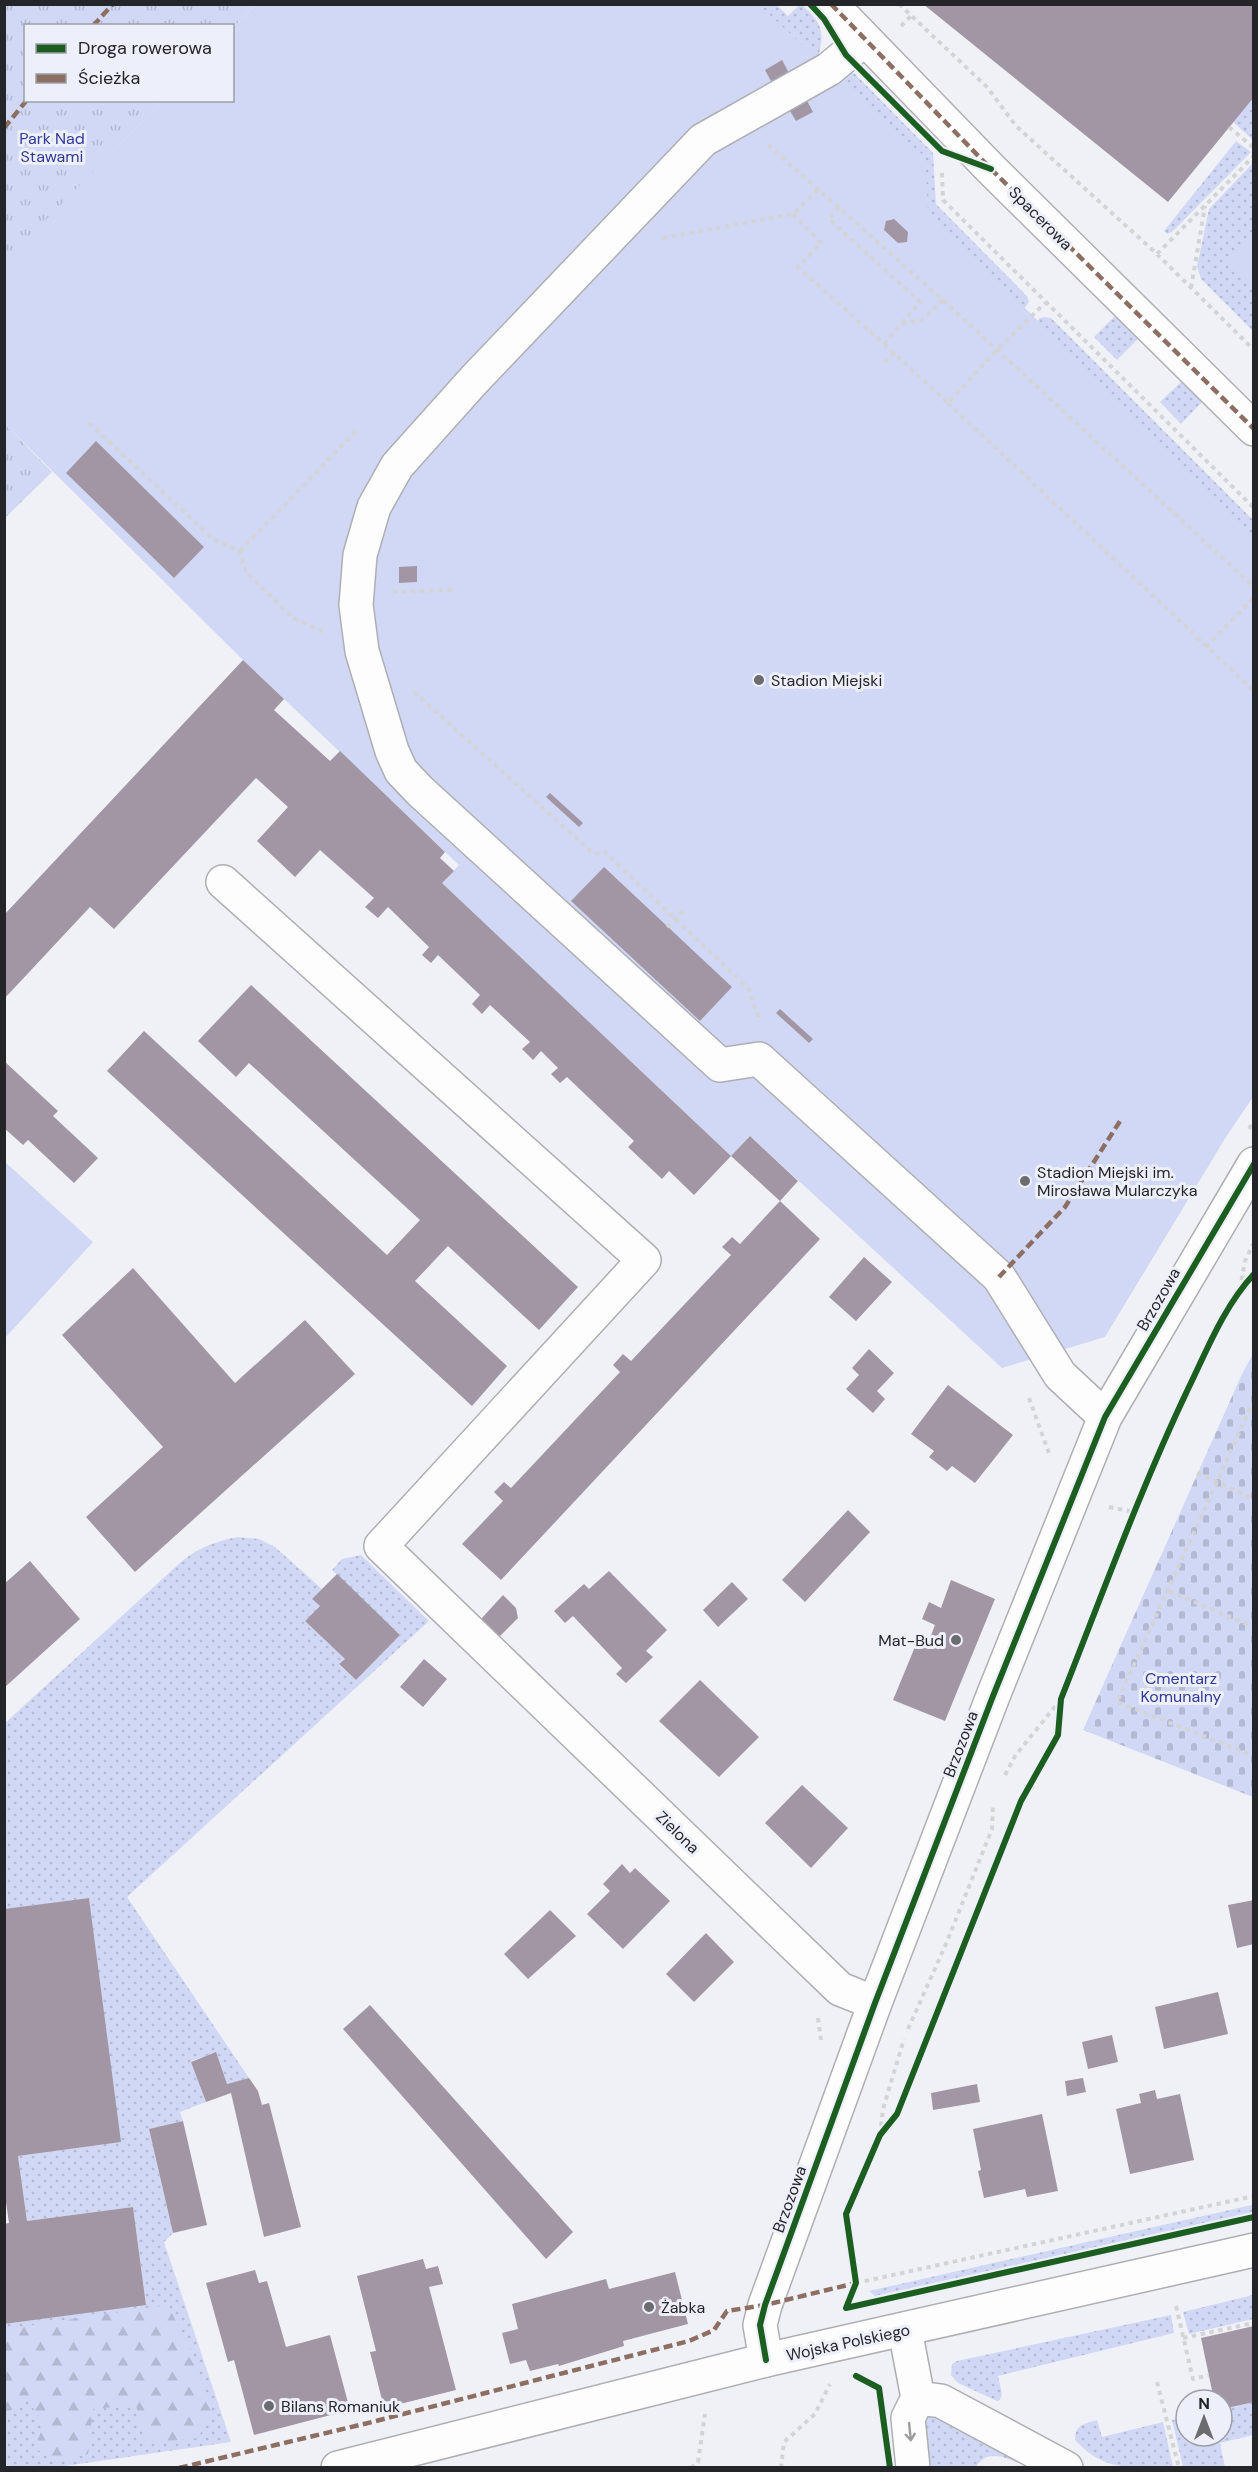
<svg xmlns="http://www.w3.org/2000/svg" width="1258" height="2472" viewBox="0 0 1258 2472" font-family="'DM Sans',sans-serif">
<style>
.grass{fill:url(#grass-dots)}
.forest{fill:url(#forest-firs)}
.cemetery{fill:url(#cemetery-stones)}
.park{fill:url(#park-tufts)}
.pitch{fill:#d1d8f5}
.building{fill:#a296a5}
.lines{fill:none;stroke-linecap:round;stroke-linejoin:round}
.minor-casing{stroke:#afafb3;stroke-width:36}
.major-casing{stroke:#afafb3;stroke-width:36}
.path{stroke:#d3d4d6;stroke-width:4;stroke-dasharray:4.5 4.5;stroke-linecap:butt}
.minor{stroke:#fdfdfe;stroke-width:33}
.major{stroke:#fdfdfe;stroke-width:33}
.quiet{stroke:#8d6e63;stroke-width:4.5;stroke-dasharray:9 4.5;stroke-linecap:butt}
.cycleway-casing{stroke:#edf0fa;stroke-width:10}
.cycleway{stroke:#1b5e20;stroke-width:6}
.oneway{stroke:#9b9c9e}
.poi-dot{fill:#6b6c70;stroke:#edf0fa;stroke-width:2}
.labels{text-anchor:middle;stroke-width:6;stroke-linejoin:round;paint-order:stroke}
.park-label{font-size:16px;fill:#303899;stroke:#edf0fa}
.street-label{font-size:16px;fill:#242528;stroke:#edf0fa}
.poi-label{font-size:16px;fill:#242528;stroke:#edf0fa;text-anchor:start}
</style>
<defs>
<pattern id="grass-dots" width="8" height="8" patternUnits="userSpaceOnUse" patternTransform="scale(1.5)"><rect width="8" height="8" fill="#d1d8f5"/><path d="M2 2h.1M6 6h.1" fill="none" stroke="#b3b9d2" stroke-width="1.8" stroke-linecap="round"/></pattern>
<pattern id="forest-firs" width="22" height="20" patternUnits="userSpaceOnUse" patternTransform="scale(1.5)"><rect width="22" height="20" fill="#d1d8f5"/><path d="M5 1l3.5 6h-7zM16 11l3.5 6h-7z" fill="#b3b9d2"/></pattern>
<pattern id="cemetery-stones" width="16" height="16" patternUnits="userSpaceOnUse" patternTransform="scale(1.5)"><rect width="16" height="16" fill="#d1d8f5"/><path d="M2 7V4a2 2 0 0 1 4 0v3zM10 15v-3a2 2 0 0 1 4 0v3z" fill="#b3b9d2"/></pattern>
<pattern id="park-tufts" width="24" height="20" patternUnits="userSpaceOnUse" patternTransform="scale(1.5)"><rect width="24" height="20" fill="#d1d8f5"/><path d="M3 7l-1-3M5 7V3M7 7l1-3M15 17l-1-3M17 17v-4M19 17l1-3" fill="none" stroke="#b3b9d2"/></pattern>
</defs>
<rect width="100%" height="100%" fill="#f0f1f7"/>
<!-- grass -->
<path class="grass" d="M708,5H777L788,16L799,5H802C822,23 825,31 818,58Z
M854,73L933,153L936,204L1027,296L1029,302L1024,309L777,114L836,76Z
M1253,97V140L1233,122Z
M1236,141L1251,152L1172,232L1167,234L1164,231Z
M1253,163V331L1201,279L1197,267L1209,209Z
M1115,316L1138,339L1117,360L1094,337Z
M1044,317L1051,318L1253,520V555L1019,341L1040,318Z
M1181,382L1202,402L1181,424L1160,402Z
M238,1537L259,1539L275,1547L322,1589L312,1599L320,1606L305,1621L345,1659L339,1665L356,1680L400,1635L332,1570L342,1559L361,1555L429,1621L127,1897L249,2078L227,2084L215,2053L191,2061L206,2102L180,2112L183,2121L149,2129L173,2233L164,2242L231,2442L58,2467H5L4,2324L146,2304L133,2207L27,2221L18,2156L119,2142L89,1898L5,1909V1723L182,1561C200,1547 216,1541 238,1537Z
M1252,2205L1253,2212L875,2296L869,2291Z
M1253,2295V2319L1189,2334L1183,2312Z
M1171,2315L1174,2333L998,2376L1002,2394L1000,2400L997,2401L958,2383L951,2375L952,2364L957,2361Z
M1253,2402V2435L1220,2443L1225,2467H1183L1172,2420L1186,2416V2436H1222V2409Z
M928,2414L936,2416L1015,2456L1018,2463C1003,2456 986,2450 976,2467H924L923,2418Z
M1097,2420L1102,2437L1163,2422L1173,2467C1133,2468 1104,2472 1075,2440C1075,2424 1084,2424 1097,2420Z"/>
<!-- forest -->
<path class="forest" d="M168,2305L192,2353L213,2414L197,2438L145,2444L136,2405L93,2409L88,2454L56,2463L35,2448L44,2423L27,2400L5,2414V2329Z"/>
<!-- cemetery -->
<path class="cemetery" d="M1253,1354L1254,1797H1253L1083,1730L1242,1374Z"/>
<!-- park -->
<path class="park" d="M5,5H255L233,28L232,26H26V100L162,101L5,263Z
M5,424L52,472L5,518Z"/>
<!-- pitch -->
<path class="pitch" d="M255,5H759L925,157L928,211L1253,536V1097L1226,1137L1105,1337L1002,1368L750,1136L731,1156L442,883L459,865L243,660L5,424L4,263L162,101L232,100L233,28Z
M1253,234V289L1225,262Z
M4,1161L93,1242L5,1338H4Z"/>
<!-- building -->
<path class="building" d="M923,4H1254V97L1168,202Z
M782,60L790,75L773,85L765,70Z
M805,97L813,112L796,121L787,106Z
M894,219L908,232L907,242L898,243L884,230L886,221Z
M96,441L204,547L174,578L66,473Z
M417,566V582L399,583V567Z
M243,660L284,699L274,710L330,761L340,751L445,852L440,858L454,871L442,883L731,1156L694,1195L669,1171L662,1179L628,1147L634,1141L567,1077L560,1083L551,1074L558,1068L541,1051L533,1060L522,1049L530,1042L490,1005L482,1014L472,1004L480,995L438,955L431,963L422,955L429,947L388,907L378,918L365,907L374,898L320,850L295,877L257,841L288,807L256,778L114,929L90,907L4,999V915Z
M550,793L583,823L579,827L546,797Z
M604,867L732,987L700,1021L571,901Z
M251,985L578,1287L539,1330L448,1246L415,1281L507,1366L472,1406L107,1071L144,1031L387,1255L420,1220L249,1063L236,1077L198,1041Z
M780,1009L813,1039L809,1043L776,1013Z
M4,1061L58,1111L53,1116L98,1158L74,1183L28,1140L23,1145L4,1128Z
M750,1136L798,1181L780,1201L731,1156Z
M780,1201L820,1239L501,1580L462,1544L503,1501L494,1492L504,1482L511,1488L620,1372L613,1365L623,1354L631,1361L731,1255L722,1247L732,1237L740,1244Z
M864,1257L892,1282L856,1321L829,1297Z
M133,1268L235,1383L305,1320L355,1374L135,1572L86,1517L163,1447L62,1335Z
M869,1349L894,1373L877,1391L885,1399L873,1413L846,1389L859,1375L852,1368Z
M948,1385L1013,1435L975,1483L952,1466L947,1471L929,1457L934,1451L911,1434Z
M848,1510L870,1532L805,1602L782,1580Z
M30,1561L80,1619L4,1688V1584Z
M609,1571L667,1630L646,1651L653,1657L626,1683L616,1674L622,1668L573,1616L565,1623L554,1611L584,1584L589,1589Z
M337,1574L400,1635L356,1680L339,1664L345,1659L305,1621L320,1606L312,1599Z
M951,1580L995,1599L945,1721L893,1700L917,1642L927,1646L935,1625L922,1619L929,1602L941,1608Z
M732,1582L748,1599L718,1627L703,1610Z
M503,1595L516,1608L518,1618L499,1637L481,1619Z
M424,1659L447,1679L423,1707L400,1687Z
M700,1680L759,1737L719,1777L659,1721Z
M802,1785L848,1828L811,1868L765,1823Z
M622,1864L630,1873L635,1868L670,1901L623,1949L587,1914L610,1891L603,1884Z
M89,1898L121,2142L18,2156L27,2221L133,2207L146,2305L4,2324V2224L9,2223L4,2189V1909Z
M1254,1900V1944L1237,1948L1228,1905Z
M550,1910L576,1936L528,1979L504,1954Z
M706,1933L734,1962L694,2002L666,1974Z
M1218,1992L1228,2034L1164,2049L1155,2007Z
M370,2005L573,2232L546,2259L343,2029Z
M1112,2035L1118,2062L1088,2069L1082,2042Z
M216,2052L227,2084L249,2078L258,2091L262,2105L269,2103L301,2227L264,2237L231,2093L206,2102L191,2062Z
M1083,2078L1086,2092L1067,2096L1065,2081Z
M977,2084L980,2102L933,2110L931,2093Z
M1155,2090L1157,2099L1180,2094L1194,2160L1130,2174L1116,2109L1141,2103L1139,2094Z
M1042,2114L1058,2191L1027,2197L1025,2189L984,2198L978,2171L981,2170L973,2129Z
M183,2121L207,2225L173,2233L149,2129Z
M423,2259L426,2269L438,2266L443,2284L429,2287L456,2390L384,2408L370,2352L376,2351L357,2276Z
M255,2270L259,2283L267,2281L286,2347L330,2335L350,2410L254,2435L234,2360L228,2362L206,2283Z
M675,2272L688,2324L623,2341L624,2346L559,2366L558,2364L530,2371L526,2360L510,2364L502,2333L518,2329L512,2304L606,2279L609,2289Z
M1254,2326V2402L1222,2409V2400H1214L1201,2338Z"/>
<g class="lines">
<defs>
<path id="minor" d="M831,4L991,169L1254,429
M865,39L829,69L703,140L474,380L397,466L374,507L360,555L356,605L362,651L392,751L401,771L420,791L720,1065L759,1059L999,1277L1060,1375L1105,1417
M223,882L644,1260L381,1546L840,1989L875,2003
M905,2330L918,2398L908,2418L913,2468
M766,2360L760,2325L765,2305L875,2003L993,1696L1105,1417L1254,1164
M918,2398L941,2401L1066,2468"/>
<path id="major" d="M338,2468L766,2360L1254,2250"/>
</defs>
<!-- minor casing -->
<use href="#minor" class="minor-casing"/>
<!-- major casing -->
<use href="#major" class="major-casing"/>
<!-- path -->
<path class="path" d="M899,4L987,87L1016,126L1157,254L1254,350
M901,26L911,16
M1229,127L1254,148
M768,145L943,300L1254,587
M942,173L943,200L1254,508
M839,207L829,219L920,302L901,324
M793,214L821,243L798,267L884,344L901,324L922,320L943,300
M663,238L793,214L818,190
M1157,254L1254,156
M1191,288L1205,206
M884,344L948,403L997,350L1045,303
M885,362L895,352
M948,403L1254,691
M89,423L213,539L240,551L246,572L293,618L324,632
M240,551L358,429
M393,592L455,590
M1206,647L1254,597
M414,692L594,854L605,852L748,988L760,1022
M667,927L683,911
M1249,1129L1254,1121
M1240,1289L1245,1261L1253,1244
M1029,1398L1050,1456
M1254,1400L1117,1702L1254,1756
M1197,1473L1254,1499
M1109,1507L1134,1512
M1169,1591L1254,1627
M1005,1775L1015,1756L1061,1699
M818,2018L821,2040
M908,2029L946,1944L992,1829L993,1804
M880,2135L883,2109L904,2039
M856,2283L1254,2196
M1176,2306L1193,2379L1209,2375
M1183,2338L1254,2323
M1157,2382L1179,2468
M691,2468L698,2462L705,2414
M781,2468L784,2442L815,2414L830,2384"/>
<!-- minor -->
<use href="#minor" class="minor"/>
<!-- major -->
<use href="#major" class="major"/>
<!-- quiet -->
<path class="quiet" d="M831,4L991,169L1254,429
M93,26L113,4
M4,128L27,100
M999,1277L1065,1207L1122,1118
M179,2468L364,2424L689,2341L714,2330L727,2311L765,2305L856,2283"/>
<defs>
<path id="cycleway" d="M810,4L824,19L846,55L942,151L991,169
M846,2308L856,2283L846,2214L880,2135L897,2114L1021,1801L1058,1735L1061,1699C1102,1595 1140,1490 1188,1389C1207,1350 1224,1306 1254,1274
M846,2308L1254,2217
M766,2360L760,2325L765,2305L875,2003L993,1696L1105,1417L1254,1164
M856,2376L879,2388L890,2468"/>
</defs>
<!-- cycleway casing -->
<use href="#cycleway" class="cycleway-casing"/>
<!-- cycleway -->
<use href="#cycleway" class="cycleway"/>
</g>
<!-- one-way arrows -->
<defs><path id="oneway-shaft" d="M-6 0H5M1.5-3L5.5 0L1.5 3" fill="none" stroke-width="1.6" stroke-linecap="round" stroke-linejoin="round" transform="scale(1.5)"/></defs>
<use class="oneway" href="#oneway-shaft" transform="translate(910 2432) rotate(84)"/>
<!-- markers -->
<g class="poi-dot">
<circle cx="759" cy="680" r="6"/>
<circle cx="1025" cy="1181" r="6"/>
<circle cx="956" cy="1640" r="6"/>
<circle cx="649" cy="2307" r="6"/>
<circle cx="269" cy="2406" r="6"/>
</g>
<g class="labels">
<!-- park labels -->
<g class="park-label">
<text x="52" y="144">Park Nad<tspan x="52" dy="18">Stawami</tspan></text>
<text x="1181" y="1684">Cmentarz<tspan x="1181" dy="18">Komunalny</tspan></text>
</g>
<!-- street labels -->
<g class="street-label">
<text transform="translate(1041 218) rotate(45)" y="6">Spacerowa</text>
<text transform="translate(1158 1299) rotate(-60)" y="6">Brzozowa</text>
<text transform="translate(960 1744) rotate(-69)" y="6">Brzozowa</text>
<text transform="translate(678 1832) rotate(44)" y="6">Zielona</text>
<text transform="translate(789 2199) rotate(-70)" y="6">Brzozowa</text>
<text transform="translate(848 2342) rotate(-12)" y="6">Wojska Polskiego</text>
</g>
<!-- poi labels -->
<g class="poi-label">
<text x="771" y="686">Stadion Miejski</text>
<text x="1037" y="1178">Stadion Miejski im.<tspan x="1037" dy="18">Mirosława Mularczyka</tspan></text>
<text x="944" y="1646" text-anchor="end">Mat-Bud</text>
<text x="661" y="2313">Żabka</text>
<text x="281" y="2412">Bilans Romaniuk</text>
</g>
</g>
<!-- border -->
<rect width="1258" height="2472" fill="none" stroke="#242528" stroke-width="12"/>
<!-- legend -->
<rect x="24" y="24" width="210" height="78" fill="#edf0fa" stroke="#9d9fa6" stroke-width="1.5"/>
<rect x="36" y="44" width="30" height="9" fill="#1b5e20" stroke="#9d9fa6" stroke-width="1.5"/>
<text x="78" y="54" font-size="18" fill="#242528">Droga rowerowa</text>
<rect x="36" y="74" width="30" height="9" fill="#8d6e63" stroke="#9d9fa6" stroke-width="1.5"/>
<text x="78" y="84" font-size="18" fill="#242528">Ścieżka</text>
<!-- north arrow -->
<g transform="translate(1204 2418)"><circle r="28" fill="#edf0fa" stroke="#9d9fa6" stroke-width="1.5"/>
<path d="M0-4.5L10 22L0 15L-10 22Z" fill="#6b6c70"/>
<text y="-9" font-size="16" font-weight="bold" text-anchor="middle" fill="#242528">N</text>
</g>
</svg>
